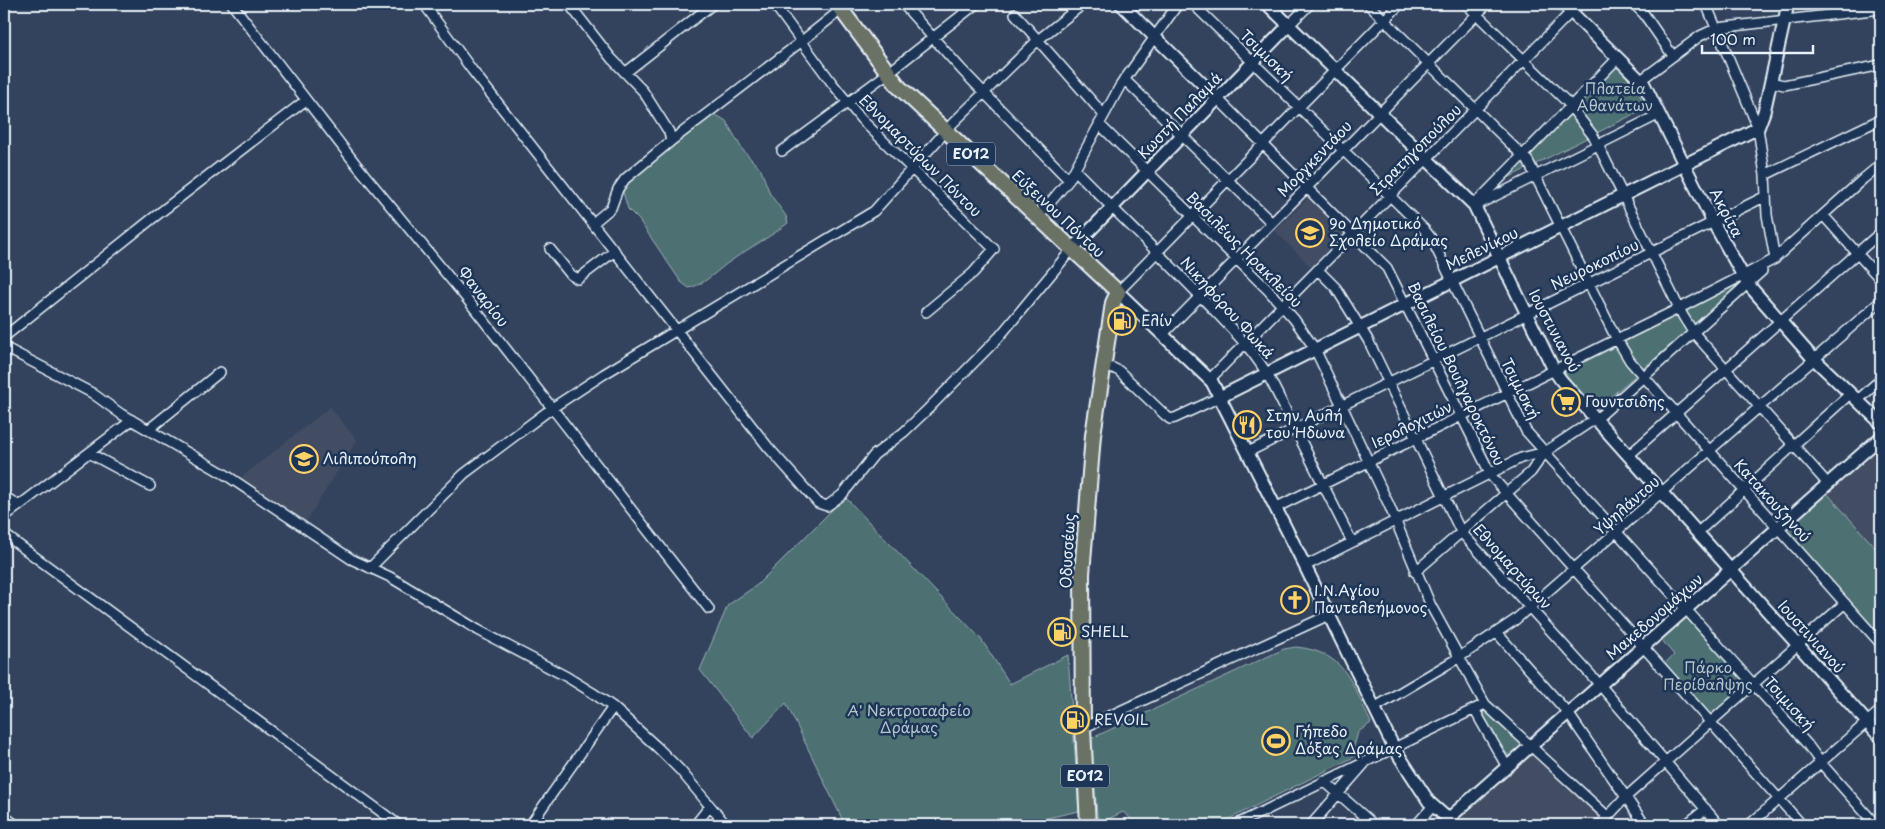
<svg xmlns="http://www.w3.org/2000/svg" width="1885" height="829" viewBox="0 0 1885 829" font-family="'Playpen Sans',sans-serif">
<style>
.built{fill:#424d63}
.green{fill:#4d7072;stroke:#9ab0b5}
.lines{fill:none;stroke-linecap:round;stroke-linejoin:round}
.street-casing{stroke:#e8f1f8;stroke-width:12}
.secondary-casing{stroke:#e8f1f8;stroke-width:15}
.primary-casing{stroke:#e8f1f8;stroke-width:18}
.street{stroke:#1d3557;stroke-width:9}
.secondary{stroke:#1d3557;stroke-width:11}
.primary{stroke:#6a7165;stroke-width:14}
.labels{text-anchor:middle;stroke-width:5;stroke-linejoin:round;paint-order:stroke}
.shield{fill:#1d3557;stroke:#abb9c8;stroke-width:1}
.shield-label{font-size:14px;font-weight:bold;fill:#e8f1f8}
.street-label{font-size:15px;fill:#e8f1f8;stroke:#1d3557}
.park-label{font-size:15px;fill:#b2c4c9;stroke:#1d3557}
.poi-label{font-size:15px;fill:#e8f1f8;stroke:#1d3557;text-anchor:start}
</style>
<rect width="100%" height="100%" fill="#33435e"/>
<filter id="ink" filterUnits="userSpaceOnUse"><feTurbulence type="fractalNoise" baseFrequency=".02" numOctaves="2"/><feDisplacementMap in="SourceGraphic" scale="10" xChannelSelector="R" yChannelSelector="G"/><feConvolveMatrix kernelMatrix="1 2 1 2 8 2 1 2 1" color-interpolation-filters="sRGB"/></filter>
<g filter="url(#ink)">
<!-- built -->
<path class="built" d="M1308,198L1344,234L1311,267L1275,231Z
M330,407L357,440L305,523L239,479Z
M1881,444V554L1826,492Z
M1534,752L1601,815L1593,825H1470L1460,816Z"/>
<!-- green -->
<path class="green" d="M1616,65L1637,89L1646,108L1508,178L1506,176Z
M710,116H718L726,121L742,149L761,170L770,194L786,216L788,223C771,237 750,247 732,260C717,270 706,284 689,288L681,282L639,220L628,209L623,192L626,182L634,175Z
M1735,286L1737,288L1595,410L1570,382L1564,372Z
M1826,492L1881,554V637L1785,529Z
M845,497L981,639L1010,684L1068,655L1079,811L1015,825H845L786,703L753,738L700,670L728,605L757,585Z
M1686,617L1746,684L1710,716L1665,663L1674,655L1661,639Z
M1296,647C1346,652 1352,684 1371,723L1358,732L1353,750L1360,754L1217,825H1152L1147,821L1135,822L1123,812L1098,824L1090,739L1284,649Z
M1485,711L1524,745L1513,756H1510L1506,753L1483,718L1482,714Z"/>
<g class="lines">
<defs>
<path id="street" d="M232,4L355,163L467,299L709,609
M424,4L472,70L736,406L768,447L818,503L827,506L842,495L874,455L904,432L928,409L999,337L1072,249
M569,4L611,58L643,91L669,132L671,141L625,179L618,189L611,208L593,223
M774,4L832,83L861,119L994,249L973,273L926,312
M903,4L962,70L1069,180
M1193,4L1424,229L1431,238L1526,431L1807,744L1821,763L1876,825
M1368,4L1528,161L1615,336L1630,361L1881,644
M1466,4L1567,102L1594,137L1683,316L1693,332L1828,484
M1634,4L1644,14L1673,56
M1015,14L1104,115
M1289,25L1310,4
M625,73L713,4
M1124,79L1272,223
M1641,80L1700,36L1717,28L1881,9
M1770,82L1784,85L1881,65
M1218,99L1387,268L1492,477L1802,825
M1099,124L1268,290L1294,319L1315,349L1389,505L1431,606L1485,704L1607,816
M671,141L802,41L848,4
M782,151L888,73L976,4
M1075,170C1119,215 1164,258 1207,303C1231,328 1256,352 1272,383L1352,542
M1765,175L1881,119
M1479,204L1658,115
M1474,205L1618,58
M1823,215L1881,280
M1038,217L1069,180L1120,86L1178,4
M550,249L571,275L578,279L615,251
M1773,260L1863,179L1881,164
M1318,270L1336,288L1368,340L1461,532L1600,685L1719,825
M1118,292L1400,4
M1163,334L1487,4
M4,337L153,218L306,100
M4,347L92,393L121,414L226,475L351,559L390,577L478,630L567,677L593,693L613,707L657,747L680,770L726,825
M1102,367L1113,368L1119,371L1165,415L1170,419L1175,418L1220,397
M1210,379L1579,4
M1858,400L1881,379
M148,430L220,372
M1248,452L1766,196
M89,453L150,486
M1628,456L1881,232
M4,496L19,506
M1275,508L1678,309L1775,259L1767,215L1765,175L1758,128L1706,4
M4,517L132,420
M1697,533L1851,393
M4,534L399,825
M1305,566L1521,458L1545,452
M370,568L464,474L552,408L604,374L874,211L953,123L1038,40L1083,4
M1415,572L1531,472L1545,452L1601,415L1762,271
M1497,633L1568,713L1645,825
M1374,708L1458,658L1515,620L1881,301
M1474,709L1507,767
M1083,728L1329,615
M1324,781L1374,825
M4,816L16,825
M530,825L613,707
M695,825L710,806
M1235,825L1485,704
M1311,825L1365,763
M1416,825L1433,806
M1600,825L1626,797L1845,603
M1685,825L1706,809
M1749,825L1881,710"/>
<path id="secondary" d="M1121,4L1218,99
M1267,4L1474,205L1554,370L1561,380L1881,738
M1563,4L1644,84L1713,222L1747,283L1810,355L1881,423
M1072,249L1289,25
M1118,292L1212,382L1305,566L1394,748L1429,802L1455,825
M1220,397L1758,128L1764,112L1788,4
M1448,819L1881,437"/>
<path id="primary" d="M837,4L899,87L1118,292L1113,303L1093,435L1082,574L1083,728L1088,825"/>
</defs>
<!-- street casing -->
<use href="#street" class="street-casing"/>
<!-- secondary casing -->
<use href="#secondary" class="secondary-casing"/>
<!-- primary casing -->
<use href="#primary" class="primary-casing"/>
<!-- street -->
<use href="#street" class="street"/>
<!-- secondary -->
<use href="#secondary" class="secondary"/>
<!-- primary -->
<use href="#primary" class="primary"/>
</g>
</g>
<!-- icons -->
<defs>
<symbol id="school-ring" viewBox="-11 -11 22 22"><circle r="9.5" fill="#1d3557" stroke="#ffd166" stroke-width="1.5"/><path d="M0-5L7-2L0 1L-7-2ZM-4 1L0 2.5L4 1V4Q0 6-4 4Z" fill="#ffd166"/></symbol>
<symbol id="fuel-ring" viewBox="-11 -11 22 22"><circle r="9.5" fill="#1d3557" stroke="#ffd166" stroke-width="1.5"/><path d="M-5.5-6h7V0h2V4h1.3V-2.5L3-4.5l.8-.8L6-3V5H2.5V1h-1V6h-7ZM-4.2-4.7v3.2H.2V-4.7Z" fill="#ffd166"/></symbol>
<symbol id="supermarket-ring" viewBox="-11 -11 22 22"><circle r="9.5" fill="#1d3557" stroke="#ffd166" stroke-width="1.5"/><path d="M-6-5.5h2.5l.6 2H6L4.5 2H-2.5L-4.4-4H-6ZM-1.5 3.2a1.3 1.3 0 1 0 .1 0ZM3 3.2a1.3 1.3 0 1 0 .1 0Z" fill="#ffd166"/></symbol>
<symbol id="restaurant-ring" viewBox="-11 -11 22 22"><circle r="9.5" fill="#1d3557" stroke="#ffd166" stroke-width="1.5"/><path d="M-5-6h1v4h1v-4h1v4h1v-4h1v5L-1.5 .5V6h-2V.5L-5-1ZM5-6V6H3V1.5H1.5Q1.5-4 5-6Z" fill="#ffd166"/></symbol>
<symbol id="church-ring" viewBox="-11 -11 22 22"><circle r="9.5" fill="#1d3557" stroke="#ffd166" stroke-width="1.5"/><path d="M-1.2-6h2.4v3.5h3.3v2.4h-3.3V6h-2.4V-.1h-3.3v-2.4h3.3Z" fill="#ffd166"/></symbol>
<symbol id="stadium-ring" viewBox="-11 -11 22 22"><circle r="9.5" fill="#1d3557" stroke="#ffd166" stroke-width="1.5"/><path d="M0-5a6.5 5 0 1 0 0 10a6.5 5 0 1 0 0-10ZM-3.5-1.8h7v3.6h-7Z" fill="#ffd166"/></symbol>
</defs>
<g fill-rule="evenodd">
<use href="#school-ring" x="1294" y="217" width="32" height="32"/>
<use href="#fuel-ring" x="1106" y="305" width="32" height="32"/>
<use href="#supermarket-ring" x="1550" y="386" width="32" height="32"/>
<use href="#restaurant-ring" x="1231" y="409" width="32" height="32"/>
<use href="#school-ring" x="288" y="443" width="32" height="32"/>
<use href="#church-ring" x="1279" y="584" width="32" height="32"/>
<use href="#fuel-ring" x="1046" y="616" width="32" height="32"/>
<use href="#fuel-ring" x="1059" y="704" width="32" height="32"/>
<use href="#stadium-ring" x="1260" y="725" width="32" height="32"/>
</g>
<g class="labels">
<!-- shield labels -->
<g class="shield">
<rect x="947" y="142.5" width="48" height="23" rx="4"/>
<rect x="1061" y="764.5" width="48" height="23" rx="4"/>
</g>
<g class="shield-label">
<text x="971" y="159">ΕΟ12</text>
<text x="1085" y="781">ΕΟ12</text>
</g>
<!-- street labels -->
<g class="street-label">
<text transform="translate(1266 56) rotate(44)" y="5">Τσιμισκή</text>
<text transform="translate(1180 116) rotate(-46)" y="5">Κωστή Παλαμά</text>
<text transform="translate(1416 150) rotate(-45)" y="5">Στρατηγοπούλου</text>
<text transform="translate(920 156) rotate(45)" y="5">Εθνομαρτύρων Πόντου</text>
<text transform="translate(1315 159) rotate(-46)" y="5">Μοργκεντάου</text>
<text transform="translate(1726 213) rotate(62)" y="5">Ακρίτα</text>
<text transform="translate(1058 214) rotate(43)" y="5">Εύξεινου Πόντου</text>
<text transform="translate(1482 249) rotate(-26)" y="5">Μελενίκου</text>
<text transform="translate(1244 250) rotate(45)" y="5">Βασιλέως Ηρακλείου</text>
<text transform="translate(1595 265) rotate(-26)" y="5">Νευροκοπίου</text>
<text transform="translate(483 297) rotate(52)" y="5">Φαναρίου</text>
<text transform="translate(1227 308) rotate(48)" y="5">Νικηφόρου Φωκά</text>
<text transform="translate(1554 331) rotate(62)" y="5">Ιουστινιανού</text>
<text transform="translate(1456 374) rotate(64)" y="5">Βασιλείου Βουλγαροκτόνου</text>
<text transform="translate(1520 389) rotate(63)" y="5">Τσιμισκή</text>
<text transform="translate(1412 425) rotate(-26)" y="5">Ιερολοχιτών</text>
<text transform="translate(1772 501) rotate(48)" y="5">Κατακουζηνού</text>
<text transform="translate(1627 506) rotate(-41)" y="5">Υψηλάντου</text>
<text transform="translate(1068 551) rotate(-87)" y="5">Οδυσσέως</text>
<text transform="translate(1512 567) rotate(48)" y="5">Εθνομαρτύρων</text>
<text transform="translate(1655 617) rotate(-41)" y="5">Μακεδονομάχων</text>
<text transform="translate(1811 637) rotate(48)" y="5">Ιουστινιανού</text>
<text transform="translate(1789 704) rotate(48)" y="5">Τσιμισκή</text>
</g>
<!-- park labels -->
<g class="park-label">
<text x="1615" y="94">Πλατεία<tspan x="1615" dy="17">Αθανάτων</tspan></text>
<text x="1708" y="673">Πάρκο<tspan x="1708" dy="17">Περίθαλψης</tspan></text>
<text x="909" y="716">Α' Νεκτροταφείο<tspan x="909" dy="17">Δράμας</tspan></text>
</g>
<!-- poi labels -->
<g class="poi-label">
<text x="1329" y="229">9ο Δημοτικό<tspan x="1329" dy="17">Σχολείο Δράμας</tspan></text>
<text x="1141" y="326">Ελίν</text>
<text x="1585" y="407">Γουντσιδης</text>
<text x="1266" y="421">Στην Αυλή<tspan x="1266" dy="17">του Ήδωνα</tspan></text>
<text x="323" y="464">Λιλιπούπολη</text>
<text x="1314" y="596">Ι.Ν.Αγίου<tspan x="1314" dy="17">Παντελεήμονος</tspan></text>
<text x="1081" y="637">SHELL</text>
<text x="1094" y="725">REVOIL</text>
<text x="1295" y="737">Γήπεδο<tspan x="1295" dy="17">Δόξας Δράμας</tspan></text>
</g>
</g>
<!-- margin -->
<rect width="1885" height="829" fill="none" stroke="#1d3557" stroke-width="20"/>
<rect x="10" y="10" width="1865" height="809" fill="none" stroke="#e8f1f8" stroke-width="2" filter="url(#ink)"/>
<!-- scale -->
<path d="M1702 45v8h111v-8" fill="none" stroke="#e8f1f8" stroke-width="2.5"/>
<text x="1710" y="45" font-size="15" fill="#e8f1f8" stroke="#1d3557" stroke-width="4" paint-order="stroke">100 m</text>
</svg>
